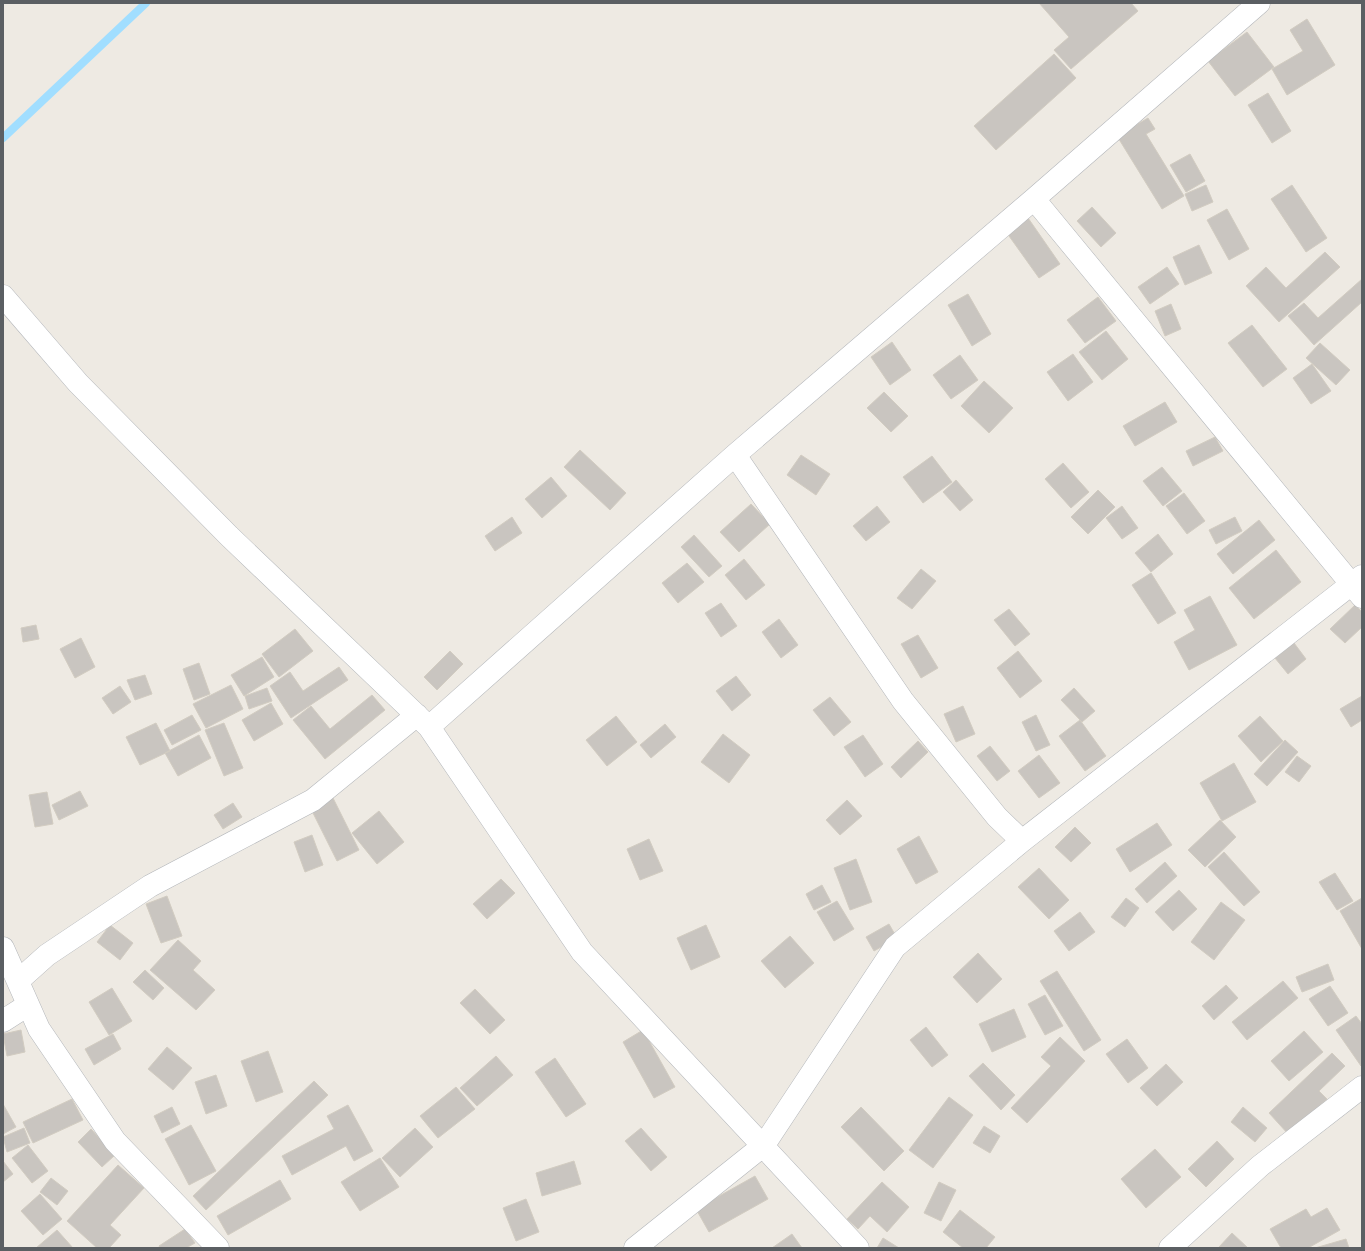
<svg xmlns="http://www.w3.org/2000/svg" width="1365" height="1251" viewBox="0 0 1365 1251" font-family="'Open Sans',sans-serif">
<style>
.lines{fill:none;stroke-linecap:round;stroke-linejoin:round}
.stream{stroke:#a1deff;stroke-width:8}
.building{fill:#c9c5c0;stroke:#d2ccc1}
.minor-casing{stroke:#b3b6ba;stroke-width:23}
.minor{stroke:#fff;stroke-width:22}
</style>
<rect width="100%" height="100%" fill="#eeeae3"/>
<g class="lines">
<!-- stream -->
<path class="stream" d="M3,138L146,3"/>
</g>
<!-- building -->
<path class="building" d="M1039,3H1131L1138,11L1071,69L1054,50L1069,37Z
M1307,19L1335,65L1287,95L1272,69L1303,51L1290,30Z
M1247,32L1274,67L1235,96L1208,61Z
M1054,54L1076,78L996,150L974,126Z
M1268,93L1291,131L1272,143L1248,105Z
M1148,118L1155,129L1146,134L1184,196L1162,209L1117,136Z
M1190,154L1205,181L1186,192L1170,165Z
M1206,185L1213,202L1192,211L1185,194Z
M1292,185L1327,238L1306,252L1271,199Z
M1092,207L1116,233L1101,247L1077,221Z
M1227,209L1249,249L1229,260L1207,220Z
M1026,215L1060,264L1039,278L1004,229Z
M1199,245L1212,273L1185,285L1173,257Z
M1325,252L1340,267L1279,322L1246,286L1266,267L1286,288Z
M1167,267L1179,284L1150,304L1138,287Z
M1362,279V302L1314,345L1288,316L1304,303L1318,318Z
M968,294L991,334L972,346L948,305Z
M1098,297L1116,321L1085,343L1067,320Z
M1171,304L1181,329L1165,336L1155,311Z
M1252,325L1287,369L1263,387L1228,343Z
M1106,331L1128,359L1102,380L1079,352Z
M892,342L911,370L890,385L871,357Z
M1320,343L1350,370L1336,385L1306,358Z
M1073,354L1093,382L1068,401L1047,372Z
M960,355L978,380L951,399L933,375Z
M1312,364L1331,391L1311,404L1293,378Z
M984,381L1013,408L989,433L961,406Z
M884,392L908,416L891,432L867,408Z
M1165,402L1177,422L1135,446L1123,426Z
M1215,437L1223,451L1193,466L1186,451Z
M580,450L626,493L610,510L564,467Z
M801,455L830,474L816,495L787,475Z
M932,456L952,482L923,503L903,477Z
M1063,463L1089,492L1071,508L1045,479Z
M1162,467L1182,491L1163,506L1143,481Z
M551,477L567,496L542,518L525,499Z
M956,480L973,500L960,511L943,492Z
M1098,490L1115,507L1088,534L1071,517Z
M1184,493L1205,521L1187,534L1166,506Z
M751,504L770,524L739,552L720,532Z
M877,506L890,522L866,541L853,526Z
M1122,506L1138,528L1122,539L1106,518Z
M512,517L522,533L495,551L485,536Z
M1235,517L1242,531L1216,544L1209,530Z
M1259,520L1275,540L1233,574L1217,554Z
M1158,534L1173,554L1151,572L1135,553Z
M694,535L722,566L709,577L681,547Z
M1276,550L1301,582L1254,619L1229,588Z
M744,559L765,585L746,600L725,575Z
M687,563L704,582L678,603L662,583Z
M921,569L936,581L912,609L897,598Z
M1151,573L1176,613L1158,624L1132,585Z
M1210,596L1237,645L1189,670L1174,642L1195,630L1184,610Z
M721,603L737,626L721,637L705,613Z
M1355,605L1362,612V627L1345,643L1330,629Z
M1009,609L1030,634L1015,646L994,620Z
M779,619L798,645L781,658L762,632Z
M36,625L39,639L23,642L21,628Z
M295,629L313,651L279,677L262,654Z
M918,635L938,668L921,678L901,644Z
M81,638L95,667L75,678L60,649Z
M1294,643L1306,659L1288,674L1275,658Z
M450,651L463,664L437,690L424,677Z
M1018,651L1042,681L1020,698L997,668Z
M262,657L274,677L244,696L231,675Z
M199,663L210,694L194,700L183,669Z
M339,667L348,680L291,718L270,686L290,672L303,691Z
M145,675L152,694L135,700L127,680Z
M736,676L751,695L732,711L716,691Z
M231,685L243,709L206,728L193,704Z
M120,686L131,702L113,714L102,698Z
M267,688L272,701L249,709L245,696Z
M1074,688L1095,711L1082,722L1061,700Z
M372,695L385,710L325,759L293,720L311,706L330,729Z
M1362,696V720L1351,727L1340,709Z
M830,697L851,722L834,736L813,710Z
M271,703L283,724L254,741L242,720Z
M963,706L975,734L956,742L944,714Z
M192,715L201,730L172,745L164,730Z
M1036,715L1050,745L1036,751L1022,722Z
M616,716L637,742L607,766L586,740Z
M1260,716L1283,741L1261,762L1238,736Z
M1080,720L1106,756L1085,771L1059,736Z
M156,723L170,751L140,765L126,737Z
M224,723L243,768L224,776L205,730Z
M665,724L676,737L651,758L640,745Z
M723,734L750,755L729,783L701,762Z
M199,735L211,758L178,776L165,753Z
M863,735L883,764L865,777L844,747Z
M1285,740L1298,752L1267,786L1254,774Z
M918,741L928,752L901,778L891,767Z
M990,746L1010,771L997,781L977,756Z
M1039,755L1060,783L1039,798L1018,771Z
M1297,756L1311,766L1299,782L1285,772Z
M1234,763L1256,802L1222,821L1200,783Z
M80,791L88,806L59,820L52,805Z
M47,792L53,824L35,827L29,795Z
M333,798L359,850L337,861L311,809Z
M847,800L862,816L840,835L826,820Z
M233,803L242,817L223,829L214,815Z
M379,811L404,842L377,864L352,833Z
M1220,820L1236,837L1205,867L1188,850Z
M1157,823L1172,845L1130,872L1116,849Z
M1075,827L1091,843L1071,862L1055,847Z
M312,835L323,865L305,872L294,842Z
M919,836L938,872L916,884L897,849Z
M649,839L663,871L640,880L627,849Z
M1224,852L1260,892L1244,906L1208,867Z
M856,859L872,902L850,910L834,868Z
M1165,862L1177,876L1147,903L1135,889Z
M1039,868L1069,900L1049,919L1018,887Z
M1335,873L1353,901L1337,910L1319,882Z
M501,879L515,893L487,919L473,904Z
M822,885L831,902L814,910L806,894Z
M1179,890L1197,909L1173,931L1155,912Z
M167,896L182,936L161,943L146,904Z
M1126,898L1139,908L1125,927L1111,917Z
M1362,898V949L1340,911Z
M837,901L854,929L834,941L817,912Z
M1221,902L1245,920L1214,960L1191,942Z
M1080,912L1095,932L1069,951L1054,931Z
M889,924L897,938L874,951L866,937Z
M110,925L133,943L120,960L97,942Z
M706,925L720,957L691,970L677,938Z
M790,936L814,963L785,988L761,961Z
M178,940L201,961L193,970L215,990L196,1010L150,970Z
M978,953L1002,979L977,1003L953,977Z
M1328,964L1334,980L1302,992L1296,977Z
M145,970L164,988L153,1000L133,982Z
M1057,971L1101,1040L1084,1051L1040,981Z
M1283,981L1298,998L1247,1040L1232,1022Z
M1226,985L1238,998L1214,1020L1202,1006Z
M1330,986L1348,1013L1328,1026L1309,999Z
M112,988L132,1021L109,1035L89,1002Z
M475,989L505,1020L490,1034L460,1003Z
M1045,995L1063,1026L1045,1035L1028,1004Z
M1014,1009L1026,1037L992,1052L979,1024Z
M1356,1016L1362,1024L1361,1066L1336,1030Z
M926,1027L948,1055L932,1067L910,1040Z
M21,1030L25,1052L7,1056L3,1034Z
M643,1030L675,1087L654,1098L623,1042Z
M1304,1031L1323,1052L1289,1081L1271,1061Z
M113,1034L121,1049L94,1065L85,1049Z
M1060,1037L1085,1061L1027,1123L1011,1108L1051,1066L1041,1057Z
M1127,1039L1148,1068L1128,1083L1106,1054Z
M167,1047L192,1068L173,1090L148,1069Z
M268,1051L283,1092L256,1102L241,1061Z
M1332,1053L1345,1066L1319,1091L1327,1099L1289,1135L1269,1113Z
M496,1056L513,1075L477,1106L460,1088Z
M555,1058L586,1104L566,1117L535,1072Z
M983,1063L1015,1095L1001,1110L969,1076Z
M1166,1064L1183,1082L1157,1106L1140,1088Z
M216,1075L227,1106L206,1114L195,1082Z
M314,1081L328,1095L206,1210L193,1196Z
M456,1087L475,1109L438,1138L420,1116Z
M949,1097L973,1115L933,1168L909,1150Z
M72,1099L83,1120L33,1143L23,1122Z
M3,1104L16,1127L3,1134Z
M348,1105L373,1151L354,1161L346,1146L292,1175L282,1156L334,1129L327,1116Z
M172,1107L180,1124L162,1133L154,1116Z
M861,1107L904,1151L884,1171L841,1127Z
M1243,1107L1267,1128L1255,1142L1231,1122Z
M191,1125L216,1171L189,1185L165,1139Z
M984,1126L1000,1136L990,1153L973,1143Z
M24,1128L30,1143L7,1152L3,1137Z
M415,1128L433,1147L400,1177L382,1158Z
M641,1128L667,1157L651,1171L625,1141Z
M91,1129L115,1155L102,1167L78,1142Z
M1217,1141L1234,1159L1206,1187L1188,1169Z
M28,1145L48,1171L32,1183L12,1158Z
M1155,1149L1181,1177L1146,1208L1121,1179Z
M380,1158L399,1187L360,1211L341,1182Z
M3,1161L13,1174L3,1182Z
M574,1161L581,1184L542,1196L536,1173Z
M118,1165L144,1188L110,1225L121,1235L109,1248H97L67,1221Z
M755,1176L768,1199L709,1232L696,1209Z
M51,1178L68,1191L57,1205L40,1192Z
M280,1180L291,1199L228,1235L217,1216Z
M882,1182L909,1207L887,1232L870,1216L858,1229L847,1219Z
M939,1182L956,1190L941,1221L924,1213Z
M40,1194L62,1219L43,1235L21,1211Z
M526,1199L539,1232L516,1241L503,1208Z
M1327,1208L1340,1230L1308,1248H1281L1270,1229L1306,1209L1311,1217Z
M960,1210L995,1237L986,1248H963L943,1232Z
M185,1229L195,1243L186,1248H160L159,1246Z
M57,1230L73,1248H36Z
M1232,1233L1248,1248L1219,1247Z
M792,1234L802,1248H772Z
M883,1238L899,1248H877Z
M1346,1239L1349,1248H1315Z"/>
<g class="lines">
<defs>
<path id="minor" d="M1034,199L1362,597
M3,296L78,383L229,536L429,727
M735,455L903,701L997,817L1022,841
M3,948L39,1029L115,1141L218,1248
M18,981L47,955L150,886L313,800L417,715
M3,1021L28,1005
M635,1248L764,1145L895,947L1022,841L1362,576
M858,1248L582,952L429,727L735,455L1034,199L1259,3
M1170,1248L1260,1166L1362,1087"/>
</defs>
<!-- minor casing -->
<use href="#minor" class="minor-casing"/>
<!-- minor -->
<use href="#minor" class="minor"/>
</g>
<!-- border -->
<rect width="1365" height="1251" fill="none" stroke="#5b5f63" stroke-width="8"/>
</svg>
